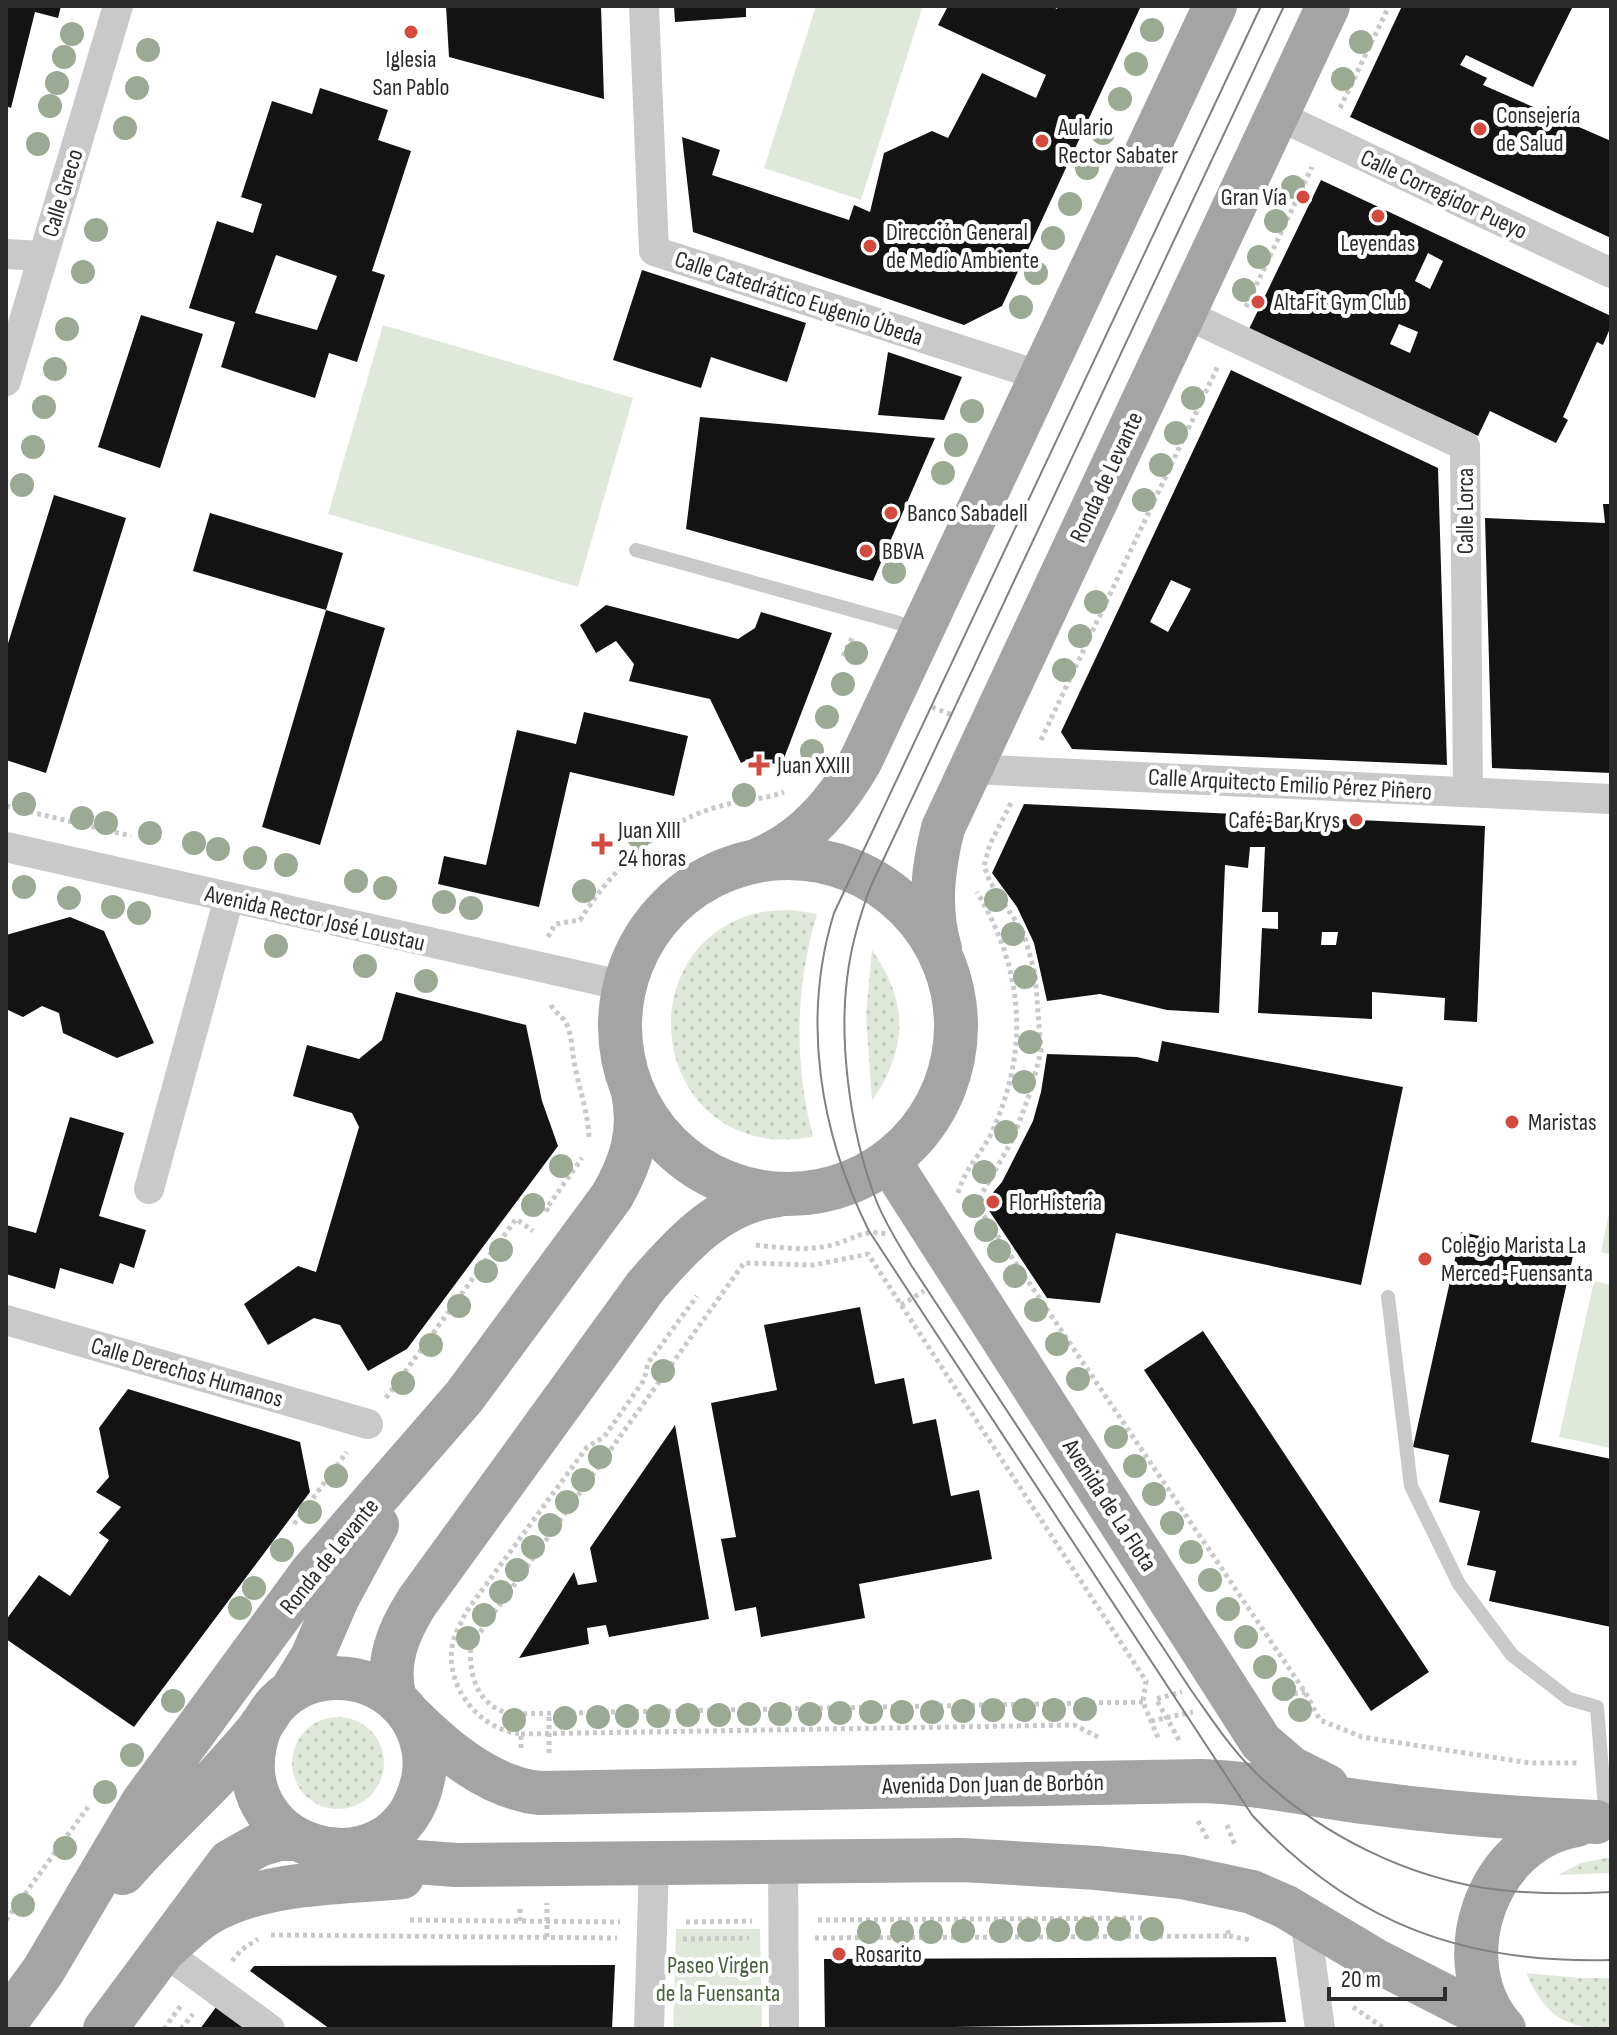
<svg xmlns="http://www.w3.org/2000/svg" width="1617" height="2035" viewBox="0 0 1617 2035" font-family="'Sofia Sans Condensed',sans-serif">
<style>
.grass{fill:url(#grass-dots)}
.park{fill:#e0e8db}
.building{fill:#131313;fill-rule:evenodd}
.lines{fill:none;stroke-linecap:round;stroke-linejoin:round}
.path{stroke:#c9c9c9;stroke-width:5;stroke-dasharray:4 4;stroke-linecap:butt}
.lane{stroke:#c9c9c9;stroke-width:14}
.street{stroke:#c9c9c9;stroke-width:30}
.primary{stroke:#a4a4a4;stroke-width:44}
.tram{stroke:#818181;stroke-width:2}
.tree{fill:#9ba995}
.poi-dot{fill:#d14b40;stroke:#fff;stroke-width:3}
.labels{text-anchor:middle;stroke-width:8;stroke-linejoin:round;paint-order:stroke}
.poi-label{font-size:24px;fill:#2c2c2c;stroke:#fff;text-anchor:start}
.street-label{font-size:24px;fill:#2c2c2c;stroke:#fff}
.park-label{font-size:24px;fill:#4a623f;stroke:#fff}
</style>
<defs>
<pattern id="grass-dots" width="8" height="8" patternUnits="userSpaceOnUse" patternTransform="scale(2)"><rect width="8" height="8" fill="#e0e8db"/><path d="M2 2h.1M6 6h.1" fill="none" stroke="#c0c7bc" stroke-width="1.8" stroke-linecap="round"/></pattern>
</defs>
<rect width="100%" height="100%" fill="#fff"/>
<!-- grass -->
<path class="grass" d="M792,910L817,914C795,987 794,1063 813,1137C797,1139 781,1141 764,1138C651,1118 637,957 744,917C760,911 776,910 792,910Z
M872,950C909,1003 908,1048 872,1101L866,1015Z
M292 1763a46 46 0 1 1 92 0a46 46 0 1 1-92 0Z
M1606,1858H1611V1873L1558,1875L1581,1863Z
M1526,1973L1580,1978H1611V2029C1564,2029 1546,2016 1526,1973Z"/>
<!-- park -->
<path class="park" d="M816,6H923L861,200L764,168Z
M383,325L633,398L578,587L328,514Z
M1611,1204V1255L1601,1252Z
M1594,1281L1611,1285V1448L1559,1437Z
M676,1929H760L762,2029H673Z"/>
<!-- building -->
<path class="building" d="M6,6H61L58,18L35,12L11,108L6,106Z
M446,6H601L604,99L449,57Z
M674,6H746V17L675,22Z
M948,6H1052L1057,9L1058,6H1141L1002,306L964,325L693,232L682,137L720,150L712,175L849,220L854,205L870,212L884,153L932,131L948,138L982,73L1036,98L1046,75L938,25Z
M1402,6H1573L1533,87L1466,55L1460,65L1487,78L1483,85L1611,141V238L1350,117Z
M320,88L388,110L378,140L411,151L372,271L385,275L357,362L329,353L315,398L221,367L235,322L189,308L217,221L253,233L262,204L241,197L272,101L312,114ZM276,255L337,276L317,330L255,313Z
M1321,180L1611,316V326L1603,345L1597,342L1563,417L1568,420L1556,443L1490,411L1478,436L1249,329ZM1428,253L1443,261L1430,289L1415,281ZM1399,324L1418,332L1410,353L1390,344Z
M642,270L806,323L787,382L711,357L701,388L613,360Z
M141,315L203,334L160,468L98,447Z
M888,352L962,377L944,420L878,415Z
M1231,370L1438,468L1447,765L1072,749L1061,732ZM1171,580L1191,589L1168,632L1150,622Z
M700,417L935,438L873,581L686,529Z
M54,495L126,518L46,773L6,760V650Z
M1603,504H1611V773L1492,768L1485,518L1605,523Z
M210,513L343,553L326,610L193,571Z
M606,605L738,639L755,628L761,612L832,633L781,766L753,757L741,763L710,699L629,681L634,664L616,641L596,653L580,625Z
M326,610L385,628L320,845L262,827Z
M584,712L688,736L674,796L570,772L539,907L438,884L444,856L486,865L517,730L576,744Z
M1024,804L1485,826L1477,1022L1444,1020L1445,998L1372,992V1019L1258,1013L1262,928L1278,929V912H1262L1265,847H1250L1248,868L1225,865L1219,1013L1167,1010L1100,994L1047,1001L1034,943L1017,907L992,873ZM1322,932H1338L1336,945H1321Z
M70,917L104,931L154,1043L117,1058L63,1033L59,1013L42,1006L23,1017L6,1009V935Z
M396,992L526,1025L542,1101L558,1146L407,1349L368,1371L340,1325L314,1318L268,1345L244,1304L298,1266L316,1272L359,1127L352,1113L293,1096L307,1045L359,1059L382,1040Z
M1162,1041L1403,1087L1361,1285L1116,1233L1100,1303L1047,1298L984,1203L1002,1182L1033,1121L1041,1092L1047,1054L1137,1057L1158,1062Z
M70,1117L124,1133L99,1216L146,1230L134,1268L120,1263L113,1284L60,1268L55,1289L6,1274V1225L36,1233Z
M1461,1232L1573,1256L1531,1442L1611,1459V1627L1489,1601L1496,1571L1467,1565L1480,1511L1439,1502L1449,1455L1413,1447Z
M860,1307L875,1384L904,1378L913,1424L936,1419L951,1496L979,1490L992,1559L859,1584L865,1618L761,1637L756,1607L735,1611L721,1539L736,1537L711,1403L777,1390L764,1325Z
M1203,1331L1429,1672L1371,1711L1144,1370Z
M128,1389L300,1442L310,1492L134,1727L6,1639V1620L39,1575L70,1596L109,1540L99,1533L121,1507L96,1492L109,1477L99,1428Z
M675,1425L709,1619L609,1637L606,1625L587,1628L589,1644L519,1658L574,1572L578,1585L597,1582L590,1548Z
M1276,1957L1286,2022L825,2029L824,1959Z
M615,1965L612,2029H330L250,1971L254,1966Z
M216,2007L246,2029H200Z"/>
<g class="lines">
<!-- path -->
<path class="path" d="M1340,108L1389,6
M1246,307L1312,167
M843,656L852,638
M932,707L952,715
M1041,740L1218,366
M1011,803L990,844L984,866L990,882L1024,934L1035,974L1041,1051L1030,1093L1013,1139L976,1204L1305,1692L1320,1720L1362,1737L1530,1763H1578
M6,806L131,836
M548,937L555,924L580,920C612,869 658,824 717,807C739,800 762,800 784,792
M551,1005C555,1013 563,1016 567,1025C572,1036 572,1050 574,1062C579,1088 588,1112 589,1138
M958,1193C964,1170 981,1154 991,1134C1030,1050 1024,971 977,892
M549,1211L546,1209L582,1158
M756,1245C781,1248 808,1251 832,1245C856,1239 860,1229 887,1234
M901,1305L924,1291
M386,1398L516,1219L533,1231
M294,1524L347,1452
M1278,1696L1305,1692
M1143,1702L511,1714C478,1707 468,1675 471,1645L744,1263L814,1265L868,1254L1146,1681L1143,1702L1159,1740
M1151,1721L1193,1712
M521,1734L1074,1725L1100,1738
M1179,1740L1156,1699L1182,1692
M521,1748V1734C480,1730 446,1688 452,1647C454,1634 461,1623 466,1612L587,1447L604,1437L644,1380L648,1363L697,1296
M549,1753V1714
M1198,1821L1208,1840
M1227,1825L1235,1845
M6,1920L88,1807
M410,1920L620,1922
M818,1920L1144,1918
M520,1921V1906
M686,1922L752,1921
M271,1935L617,1938
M1229,1936L1251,1940
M547,1937V1903
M815,1938L1229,1936L1227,1928
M683,1939L749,1938
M232,1961L241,1950L258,1939
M1353,2007L1385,2029
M164,2029L182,2004
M181,2029L193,2014"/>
<!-- lane -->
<path class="lane" d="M636,550L917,628
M1388,1297L1411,1486L1459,1584L1512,1655L1569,1699L1597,1707L1606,1821"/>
<!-- street -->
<path class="street" d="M644,6L654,251L1041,376
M1277,115L1611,273
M6,254L43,256
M1183,313L1465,446L1468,792
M6,381L118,6
M969,769L1611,799
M6,847L625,986
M149,1189L229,898
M6,1320L368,1424
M783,1861L784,2029
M1305,1918L1320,2029
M163,1951L270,2029
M649,2029L654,1863"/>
<!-- primary -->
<path class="primary" d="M620 1026a168 168 0 1 1 336 0a168 168 0 1 1-336 0Z
M760,859C806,840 837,802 861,760L1215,6
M940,949C928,908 933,868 943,828L1328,6
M889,1161L1261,1742L1291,1768L1327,1786
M291,1691L312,1657L338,1597L377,1525
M395,1699C385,1663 398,1632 417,1602L646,1286C682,1244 721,1201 778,1195
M411,1716C445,1750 490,1788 540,1793L1202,1781C1260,1783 1315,1796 1371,1803C1446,1813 1521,1819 1596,1822
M341,1851L390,1860L456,1865L962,1860L1097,1868L1182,1877L1252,1892L1286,1907L1373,1959L1500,2024
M123,1873C153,1838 188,1807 220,1773C233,1758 248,1743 260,1727C266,1719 270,1710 277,1703C310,1669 365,1671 398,1702C418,1720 429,1751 423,1779C398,1903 212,1851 261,1725
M163,1951C180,1936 196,1919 216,1909C271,1881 342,1883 402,1877
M6,2022L43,1971L143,1802L311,1573L464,1397L612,1196C632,1161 641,1131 633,1092
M105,2029L229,1862L259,1845L279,1839H294
M1504,2029C1444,1962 1487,1839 1577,1825"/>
<!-- tram -->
<path class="tram" d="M1261,6L834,913C801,1020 820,1133 869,1231L1252,1815C1353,1924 1464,1964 1611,1960
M1284,6L870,888C861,913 853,939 849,965C837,1037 850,1132 876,1200C885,1223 898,1243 911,1265L1191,1690C1211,1718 1230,1748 1255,1772C1320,1835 1410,1880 1500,1890C1537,1894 1574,1894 1611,1892"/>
</g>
<!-- trees -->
<g class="tree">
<circle cx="1152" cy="30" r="12"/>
<circle cx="72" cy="34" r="12"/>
<circle cx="1361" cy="42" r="12"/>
<circle cx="148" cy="50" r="12"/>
<circle cx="64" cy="57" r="12"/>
<circle cx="1136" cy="64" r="12"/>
<circle cx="1343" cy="79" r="12"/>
<circle cx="57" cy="83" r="12"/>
<circle cx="137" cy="88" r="12"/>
<circle cx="1120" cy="99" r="12"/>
<circle cx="50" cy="106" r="12"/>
<circle cx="125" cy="128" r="12"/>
<circle cx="1103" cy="133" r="12"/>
<circle cx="38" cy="144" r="12"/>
<circle cx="1087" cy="168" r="12"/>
<circle cx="1293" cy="187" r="12"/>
<circle cx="1070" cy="204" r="12"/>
<circle cx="1276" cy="221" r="12"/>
<circle cx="96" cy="230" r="12"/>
<circle cx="1053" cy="238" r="12"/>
<circle cx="1259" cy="257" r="12"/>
<circle cx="83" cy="272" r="12"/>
<circle cx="1036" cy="273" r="12"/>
<circle cx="1244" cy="290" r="12"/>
<circle cx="1021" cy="307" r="12"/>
<circle cx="67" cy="329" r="12"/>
<circle cx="55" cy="369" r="12"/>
<circle cx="1193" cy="398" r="12"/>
<circle cx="44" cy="407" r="12"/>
<circle cx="972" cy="411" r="12"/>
<circle cx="1176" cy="433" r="12"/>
<circle cx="956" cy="445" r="12"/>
<circle cx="33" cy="447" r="12"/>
<circle cx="1161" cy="465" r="12"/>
<circle cx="943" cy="473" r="12"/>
<circle cx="22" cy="485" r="12"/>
<circle cx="1144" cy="500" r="12"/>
<circle cx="894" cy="572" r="12"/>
<circle cx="1096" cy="602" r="12"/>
<circle cx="1080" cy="636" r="12"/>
<circle cx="856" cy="653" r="12"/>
<circle cx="1064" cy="670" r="12"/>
<circle cx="843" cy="684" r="12"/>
<circle cx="827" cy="717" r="12"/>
<circle cx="812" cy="751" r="12"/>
<circle cx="744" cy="795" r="12"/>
<circle cx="24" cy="804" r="12"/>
<circle cx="82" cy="818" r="12"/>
<circle cx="106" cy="823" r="12"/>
<circle cx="150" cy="833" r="12"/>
<circle cx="639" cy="837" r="12"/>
<circle cx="194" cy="843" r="12"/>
<circle cx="218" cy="849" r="12"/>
<circle cx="255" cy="858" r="12"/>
<circle cx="286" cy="865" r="12"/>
<circle cx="356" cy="881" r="12"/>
<circle cx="24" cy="887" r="12"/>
<circle cx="385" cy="888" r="12"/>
<circle cx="584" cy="891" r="12"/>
<circle cx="69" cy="898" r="12"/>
<circle cx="996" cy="900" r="12"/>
<circle cx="444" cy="902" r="12"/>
<circle cx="113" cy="907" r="12"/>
<circle cx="471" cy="908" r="12"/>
<circle cx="139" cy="913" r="12"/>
<circle cx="1013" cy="934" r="12"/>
<circle cx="276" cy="946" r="12"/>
<circle cx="365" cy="966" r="12"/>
<circle cx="1025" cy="977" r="12"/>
<circle cx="426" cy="981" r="12"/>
<circle cx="1030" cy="1042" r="12"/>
<circle cx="1024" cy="1082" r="12"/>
<circle cx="1006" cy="1132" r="12"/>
<circle cx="561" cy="1166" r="12"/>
<circle cx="984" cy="1172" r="12"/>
<circle cx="533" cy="1205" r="12"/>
<circle cx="974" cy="1206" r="12"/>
<circle cx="986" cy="1230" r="12"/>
<circle cx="501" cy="1250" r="12"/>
<circle cx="999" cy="1251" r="12"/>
<circle cx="486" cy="1271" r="12"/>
<circle cx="1015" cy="1276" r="12"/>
<circle cx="459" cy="1306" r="12"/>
<circle cx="1036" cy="1310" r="12"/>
<circle cx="1057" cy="1344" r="12"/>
<circle cx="431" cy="1345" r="12"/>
<circle cx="663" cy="1371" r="12"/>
<circle cx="1078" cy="1379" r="12"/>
<circle cx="403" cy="1383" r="12"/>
<circle cx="1116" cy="1437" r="12"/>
<circle cx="600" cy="1457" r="12"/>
<circle cx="1135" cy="1466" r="12"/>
<circle cx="336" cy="1476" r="12"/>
<circle cx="583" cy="1480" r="12"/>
<circle cx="1154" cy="1494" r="12"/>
<circle cx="567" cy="1502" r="12"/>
<circle cx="310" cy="1512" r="12"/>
<circle cx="1172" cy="1523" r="12"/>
<circle cx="550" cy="1525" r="12"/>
<circle cx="533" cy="1547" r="12"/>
<circle cx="282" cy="1550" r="12"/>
<circle cx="1191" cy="1552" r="12"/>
<circle cx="517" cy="1570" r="12"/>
<circle cx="1210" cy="1580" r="12"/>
<circle cx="254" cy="1588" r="12"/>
<circle cx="501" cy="1592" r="12"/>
<circle cx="240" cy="1608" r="12"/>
<circle cx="1228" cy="1609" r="12"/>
<circle cx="484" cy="1615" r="12"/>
<circle cx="1246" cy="1637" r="12"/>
<circle cx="468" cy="1638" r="12"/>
<circle cx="1265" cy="1667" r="12"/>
<circle cx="1284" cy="1689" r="12"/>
<circle cx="173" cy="1701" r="12"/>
<circle cx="1085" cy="1709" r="12"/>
<circle cx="993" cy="1710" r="12"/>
<circle cx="1024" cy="1710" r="12"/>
<circle cx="1054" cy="1710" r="12"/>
<circle cx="1300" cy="1710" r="12"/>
<circle cx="963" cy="1711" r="12"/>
<circle cx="871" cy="1712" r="12"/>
<circle cx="902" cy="1712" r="12"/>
<circle cx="932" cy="1712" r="12"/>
<circle cx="840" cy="1713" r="12"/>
<circle cx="749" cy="1714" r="12"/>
<circle cx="780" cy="1714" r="12"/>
<circle cx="810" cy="1714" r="12"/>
<circle cx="688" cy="1715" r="12"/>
<circle cx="719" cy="1715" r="12"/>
<circle cx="627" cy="1716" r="12"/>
<circle cx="658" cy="1716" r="12"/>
<circle cx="598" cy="1717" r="12"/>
<circle cx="565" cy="1718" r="12"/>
<circle cx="514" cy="1720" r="12"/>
<circle cx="132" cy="1755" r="12"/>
<circle cx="105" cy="1792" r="12"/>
<circle cx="65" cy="1848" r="12"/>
<circle cx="23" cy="1905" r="12"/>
<circle cx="1087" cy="1929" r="12"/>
<circle cx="1119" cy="1929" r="12"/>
<circle cx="1152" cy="1929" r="12"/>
<circle cx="1029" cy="1930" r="12"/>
<circle cx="1058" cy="1930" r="12"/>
<circle cx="963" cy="1931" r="12"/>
<circle cx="1001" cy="1931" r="12"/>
<circle cx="869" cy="1932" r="12"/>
<circle cx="902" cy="1932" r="12"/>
<circle cx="931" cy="1932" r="12"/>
</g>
<!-- markers -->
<g class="poi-dot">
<circle cx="411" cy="32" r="8"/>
<circle cx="1480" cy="129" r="8"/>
<circle cx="1042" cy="141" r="8"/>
<circle cx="1303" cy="197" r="8"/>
<circle cx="1378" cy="216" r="8"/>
<circle cx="870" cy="246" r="8"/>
<circle cx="1258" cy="302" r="8"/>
<circle cx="891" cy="513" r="8"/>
<circle cx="866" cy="551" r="8"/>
<path d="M755 753h8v8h8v8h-8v8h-8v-8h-8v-8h8z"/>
<circle cx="1356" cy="820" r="8"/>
<path d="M598 832h8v8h8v8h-8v8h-8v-8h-8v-8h8z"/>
<circle cx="1512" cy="1122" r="8"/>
<circle cx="993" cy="1202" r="8"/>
<circle cx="1425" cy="1259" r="8"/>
<circle cx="839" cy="1954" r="8"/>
</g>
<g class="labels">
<!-- poi labels -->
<g class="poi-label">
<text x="411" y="67" text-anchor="middle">Iglesia<tspan x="411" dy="28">San Pablo</tspan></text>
<text x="1496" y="123">Consejería<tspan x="1496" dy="28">de Salud</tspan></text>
<text x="1058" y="135">Aulario<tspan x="1058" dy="28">Rector Sabater</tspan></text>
<text x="1287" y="205" text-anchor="end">Gran Vía</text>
<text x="886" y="240">Dirección General<tspan x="886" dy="28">de Medio Ambiente</tspan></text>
<text x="1378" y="251" text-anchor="middle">Leyendas</text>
<text x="1274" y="310">AltaFit Gym Club</text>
<text x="907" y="521">Banco Sabadell</text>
<text x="882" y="559">BBVA</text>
<text x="777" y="773">Juan XXIII</text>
<text x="1340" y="828" text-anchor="end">Café-Bar Krys</text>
<text x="618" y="838">Juan XIII<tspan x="618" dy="28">24 horas</tspan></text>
<text x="1528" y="1130">Maristas</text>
<text x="1009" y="1210">FlorHisteria</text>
<text x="1441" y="1253">Colegio Marista La<tspan x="1441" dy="28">Merced-Fuensanta</tspan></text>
<text x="855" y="1962">Rosarito</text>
</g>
<!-- street labels -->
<g class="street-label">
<text transform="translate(62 193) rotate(-73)" y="8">Calle Greco</text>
<text transform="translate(1444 194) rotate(25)" y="8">Calle Corregidor Pueyo</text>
<text transform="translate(799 298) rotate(18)" y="8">Calle Catedrático Eugenio Úbeda</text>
<text transform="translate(1106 477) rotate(-65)" y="8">Ronda de Levante</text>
<text transform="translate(1465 511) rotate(-90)" y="8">Calle Lorca</text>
<text transform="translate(1290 784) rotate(3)" y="8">Calle Arquitecto Emilio Pérez Piñero</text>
<text transform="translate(315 918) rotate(13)" y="8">Avenida Rector José Loustau</text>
<text transform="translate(187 1372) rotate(16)" y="8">Calle Derechos Humanos</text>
<text transform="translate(1110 1505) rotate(57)" y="8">Avenida de La Flota</text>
<text transform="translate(329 1556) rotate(-51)" y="8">Ronda de Levante</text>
<text transform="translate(993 1784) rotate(-1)" y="8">Avenida Don Juan de Borbón</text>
</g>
<!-- park labels -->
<g class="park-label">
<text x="718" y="1973">Paseo Virgen<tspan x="718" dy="28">de la Fuensanta</tspan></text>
</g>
</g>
<!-- border -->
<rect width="1617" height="2035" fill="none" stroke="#2c2c2c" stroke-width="16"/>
<!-- scale -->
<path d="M1329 1987v12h116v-12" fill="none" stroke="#2c2c2c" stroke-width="4"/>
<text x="1341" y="1987" font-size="24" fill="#2c2c2c" stroke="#ffffff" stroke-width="6" paint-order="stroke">20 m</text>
</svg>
